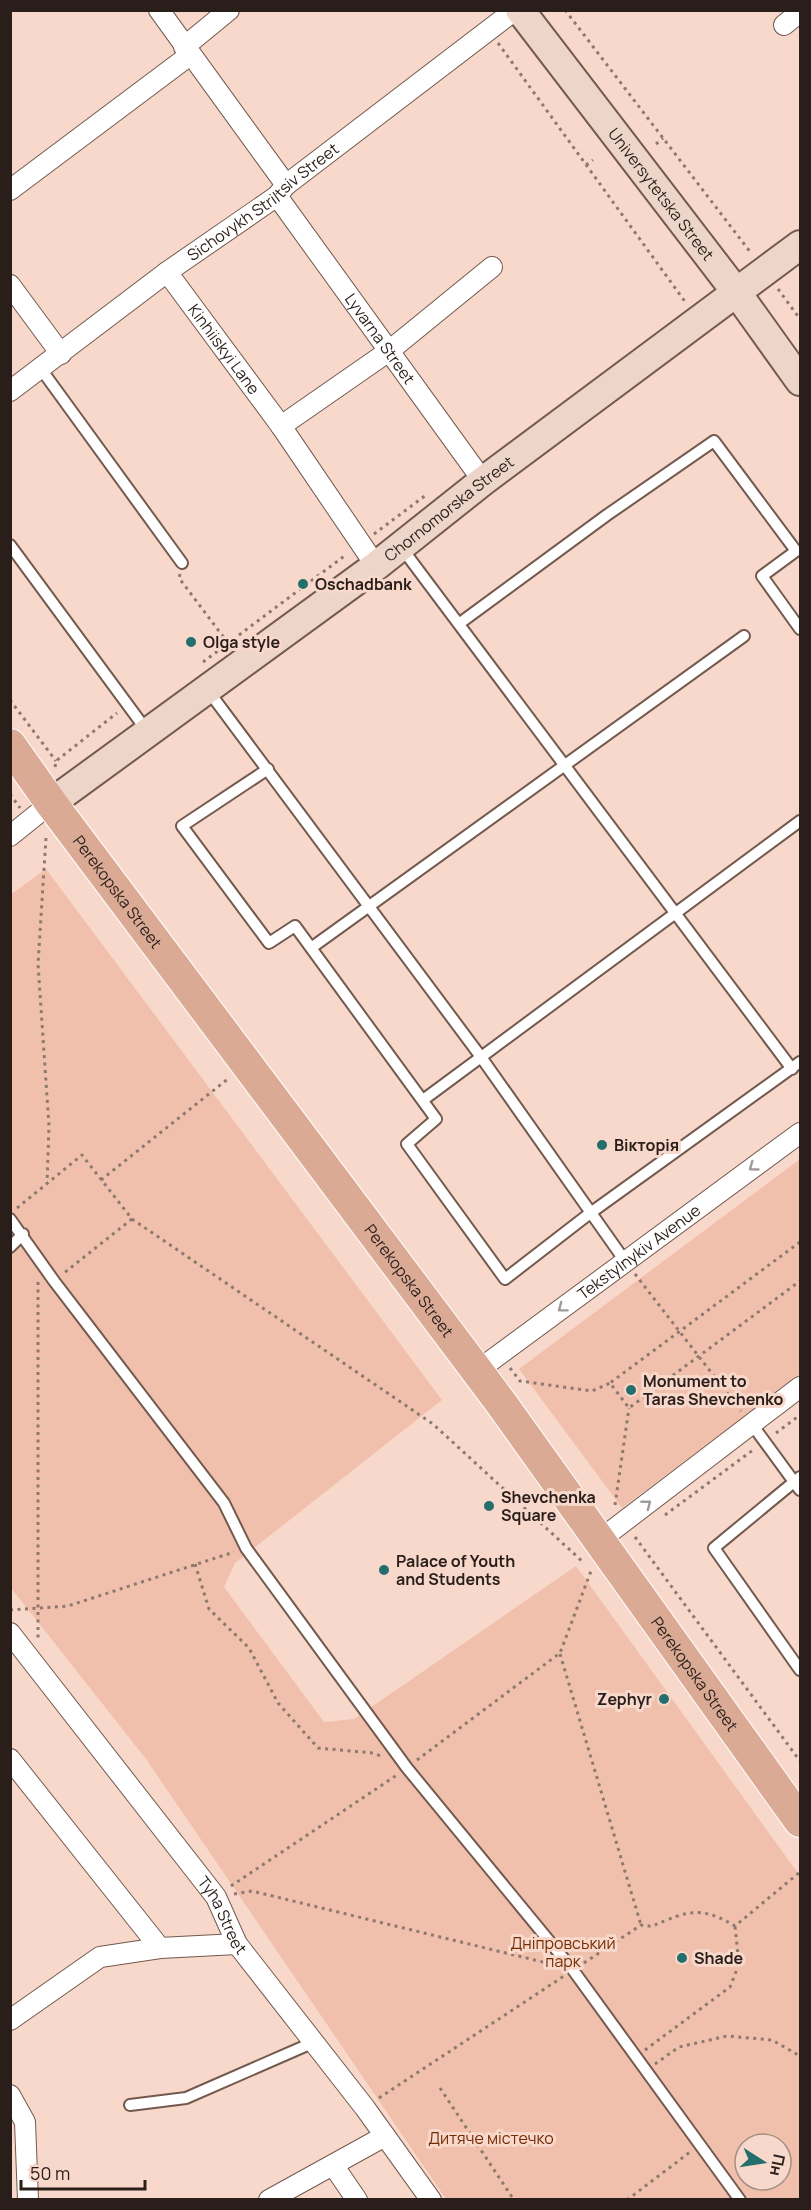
<svg xmlns="http://www.w3.org/2000/svg" width="811" height="2210" viewBox="0 0 811 2210" font-family="Manrope,sans-serif">
<style>
.green{fill:#f1c0ac;fill-rule:evenodd}
.lines{fill:none;stroke-linecap:round;stroke-linejoin:round}
.lane-casing{stroke:#73594e;stroke-width:14}
.street-casing{stroke:#73594e;stroke-width:22}
.secondary-casing{stroke:#73594e;stroke-width:32}
.primary-casing{stroke:#fff;stroke-width:34}
.path{stroke:#8d7970;stroke-width:3;stroke-dasharray:3 4.5;stroke-linecap:butt}
.lane{stroke:#fff;stroke-width:10}
.street{stroke:#fff;stroke-width:20}
.secondary{stroke:#edd5ca;stroke-width:28}
.primary{stroke:#daaa95;stroke-width:32}
.oneway{stroke:#9f9a98}
.poi-dot{fill:#246f6e;stroke:#f7d8cb;stroke-width:2}
.labels{text-anchor:middle;stroke-width:6;stroke-linejoin:round;paint-order:stroke}
.street-label{font-size:16px;fill:#291e1a;stroke:#f7d8cb}
.poi-label{font-size:16px;font-weight:bold;fill:#291e1a;stroke:#f7d8cb;text-anchor:start}
.park-label{font-size:16px;fill:#762d04;stroke:#f7d8cb}
</style>
<rect width="100%" height="100%" fill="#f7d8cb"/>
<!-- green -->
<path class="green" d="M46,869L442,1400L235,1563L224,1587L324,1722L354,1719L576,1566L800,1876V2199H446L146,1759L11,1588L10,895ZM745,2144H781V2180H745Z
M800,1159V1374L622,1508L519,1369Z"/>
<g class="lines">
<defs>
<path id="lane" d="M41,369L182,563
M10,545L147,731
M401,547L792,1069
M460,623L607,515L714,441L796,551L762,576L800,629
M207,689L481,1057L625,1261
M268,769L182,826L269,943L295,926L436,1119L407,1144L505,1279L589,1214L800,1062
M311,948L744,636
M423,1100L800,821
M10,1219L54,1281L224,1503L246,1548L407,1768L573,1970L740,2200
M10,1247L23,1234
M751,1423L800,1490
M800,1477L714,1548L800,1670
M130,2105L186,2098L312,2043"/>
<g id="street">
<path d="M159,10L286,185"/>
<path d="M784,25L800,12"/>
<path d="M184,47L229,10"/>
<path d="M10,190L190,55"/>
<path id="s1" d="M277,196L483,481"/>
<path id="s2" d="M167,272L281,426L376,566"/>
<path d="M10,285L61,354"/>
<path id="s3" d="M10,391L167,272L277,196L286,185L515,10"/>
<path d="M281,426L389,351L492,267"/>
<path d="M10,836L51,803"/>
<path id="s4" d="M477,1371L800,1133"/>
<path d="M601,1539L800,1387"/>
<path id="s5" d="M10,1633L216,1897L237,1944L365,2108L431,2200"/>
<path d="M10,1759L160,1948"/>
<path d="M10,2020L100,1957L160,1948L237,1944"/>
<path d="M10,2095L25,2122L28,2200"/>
<path d="M333,2165L357,2200"/>
<path d="M269,2200L385,2136"/>
</g>
<g id="secondary">
<path id="s6" d="M520,10L737,293L800,381"/>
<path id="s7" d="M51,803L376,566L483,481L800,245"/>
</g>
<g id="primary">
<path id="s8" d="M10,745L51,803L501,1403L800,1821"/>
</g>
</defs>
<!-- lane casing -->
<use href="#lane" class="lane-casing"/>
<!-- street casing -->
<use href="#street" class="street-casing"/>
<!-- secondary casing -->
<use href="#secondary" class="secondary-casing"/>
<!-- primary casing -->
<use href="#primary" class="primary-casing"/>
<!-- path -->
<path class="path" d="M565,10L751,253
M498,43L686,303
M656,144L663,138
M586,165L593,160
M778,289L800,319
M374,534L426,495
M180,574L179,578L228,643
M203,662L347,554
M10,700L56,761
M55,767L56,761L117,713
M10,794L20,808
M46,838L38,964L49,1126L47,1183
M101,1180L229,1078
M17,1208L82,1155L132,1219L64,1273
M132,1219L433,1424L583,1562
M800,1242L610,1383L629,1408L800,1281
M635,1274L741,1411
M38,1282V1639
M510,1368L520,1381L592,1391L610,1383
M776,1433L800,1415
M615,1505L629,1408
M665,1515L753,1450
M635,1537L800,1761
M195,1564L209,1609L249,1648L278,1703L318,1748L373,1753L381,1756
M10,1610L68,1606L234,1552
M560,1654L641,1925
M417,1760L560,1653L591,1571
M231,1886L397,1775
M234,1894L252,1891L551,1964
M584,1963L641,1925C653,1928 656,1924 667,1920C694,1908 710,1911 735,1926L800,1872
M645,2050L730,1987L739,1964L735,1926
M655,2064L679,2047L727,2036L772,2040L800,2056
M440,2088L514,2200
M379,2098L564,1976
M627,2200L690,2152"/>
<!-- lane -->
<use href="#lane" class="lane"/>
<!-- street -->
<use href="#street" class="street"/>
<!-- secondary -->
<use href="#secondary" class="secondary"/>
<!-- primary -->
<use href="#primary" class="primary"/>
</g>
<!-- one-way arrows -->
<defs><path id="oneway-chevron" d="M-2-3.5L2.5 0L-2 3.5" fill="none" stroke-width="1.6" stroke-linecap="round" stroke-linejoin="round" transform="scale(1.5)"/></defs>
<g class="oneway">
<use href="#oneway-chevron" transform="translate(753 1167) rotate(144)"/>
<use href="#oneway-chevron" transform="translate(562 1308) rotate(143)"/>
<use href="#oneway-chevron" transform="translate(647 1504) rotate(-38)"/>
</g>
<!-- markers -->
<g class="poi-dot">
<circle cx="303" cy="584" r="6"/>
<circle cx="191" cy="642" r="6"/>
<circle cx="602" cy="1145" r="6"/>
<circle cx="631" cy="1390" r="6"/>
<circle cx="489" cy="1506" r="6"/>
<circle cx="384" cy="1570" r="6"/>
<circle cx="664" cy="1699" r="6"/>
<circle cx="682" cy="1958" r="6"/>
</g>
<g class="labels">
<!-- street labels -->
<g class="street-label">
<text dy="6" stroke="none"><textPath href="#s6" startOffset="232">Universytetska Street</textPath></text>
<text dy="6" stroke="none"><textPath href="#s3" startOffset="316">Sichovykh Striltsiv Street</textPath></text>
<text dy="6" stroke="none"><textPath href="#s1" startOffset="176">Lyvarna Street</textPath></text>
<text dy="6" stroke="none"><textPath href="#s2" startOffset="96">Kinhiiskyi Lane</textPath></text>
<text dy="6" stroke="none"><textPath href="#s7" startOffset="495">Chornomorska Street</textPath></text>
<text dy="6" stroke="none"><textPath href="#s8" startOffset="182">Perekopska Street</textPath></text>
<text dy="6" stroke="none"><textPath href="#s4" startOffset="201">Tekstylnykiv Avenue</textPath></text>
<text dy="6" stroke="none"><textPath href="#s8" startOffset="668">Perekopska Street</textPath></text>
<text dy="6" stroke="none"><textPath href="#s8" startOffset="1154">Perekopska Street</textPath></text>
<text dy="6" stroke="none"><textPath href="#s5" startOffset="354">Tyha Street</textPath></text>
</g>
<!-- poi labels -->
<g class="poi-label">
<text x="315" y="590">Oschadbank</text>
<text x="203" y="648">Olga style</text>
<text x="614" y="1151">Вікторія</text>
<text x="643" y="1387">Monument to<tspan x="643" dy="18">Taras Shevchenko</tspan></text>
<text x="501" y="1503">Shevchenka<tspan x="501" dy="18">Square</tspan></text>
<text x="396" y="1567">Palace of Youth<tspan x="396" dy="18">and Students</tspan></text>
<text x="652" y="1705" text-anchor="end">Zephyr</text>
<text x="694" y="1964">Shade</text>
</g>
<!-- park labels -->
<g class="park-label">
<text x="563" y="1949">Дніпровський<tspan x="563" dy="18">парк</tspan></text>
<text x="491" y="2144">Дитяче містечко</text>
</g>
</g>
<!-- border -->
<rect width="811" height="2210" fill="none" stroke="#291e1a" stroke-width="24"/>
<!-- north arrow -->
<g transform="translate(763 2162) rotate(102)"><circle r="28" fill="#f7d8cb" stroke="#a58e84" stroke-width="1.5"/>
<path d="M0-4.5L10 22L0 15L-10 22Z" fill="#246f6e"/>
<text y="-9" font-size="16" font-weight="bold" text-anchor="middle" fill="#291e1a">Пн</text>
</g>
<!-- scale -->
<path d="M21 2180v9h124v-9" fill="none" stroke="#291e1a" stroke-width="3"/>
<text x="30" y="2180" font-size="18" fill="#291e1a" stroke="#f7d8cb" stroke-width="4.5" paint-order="stroke">50 m</text>
</svg>
